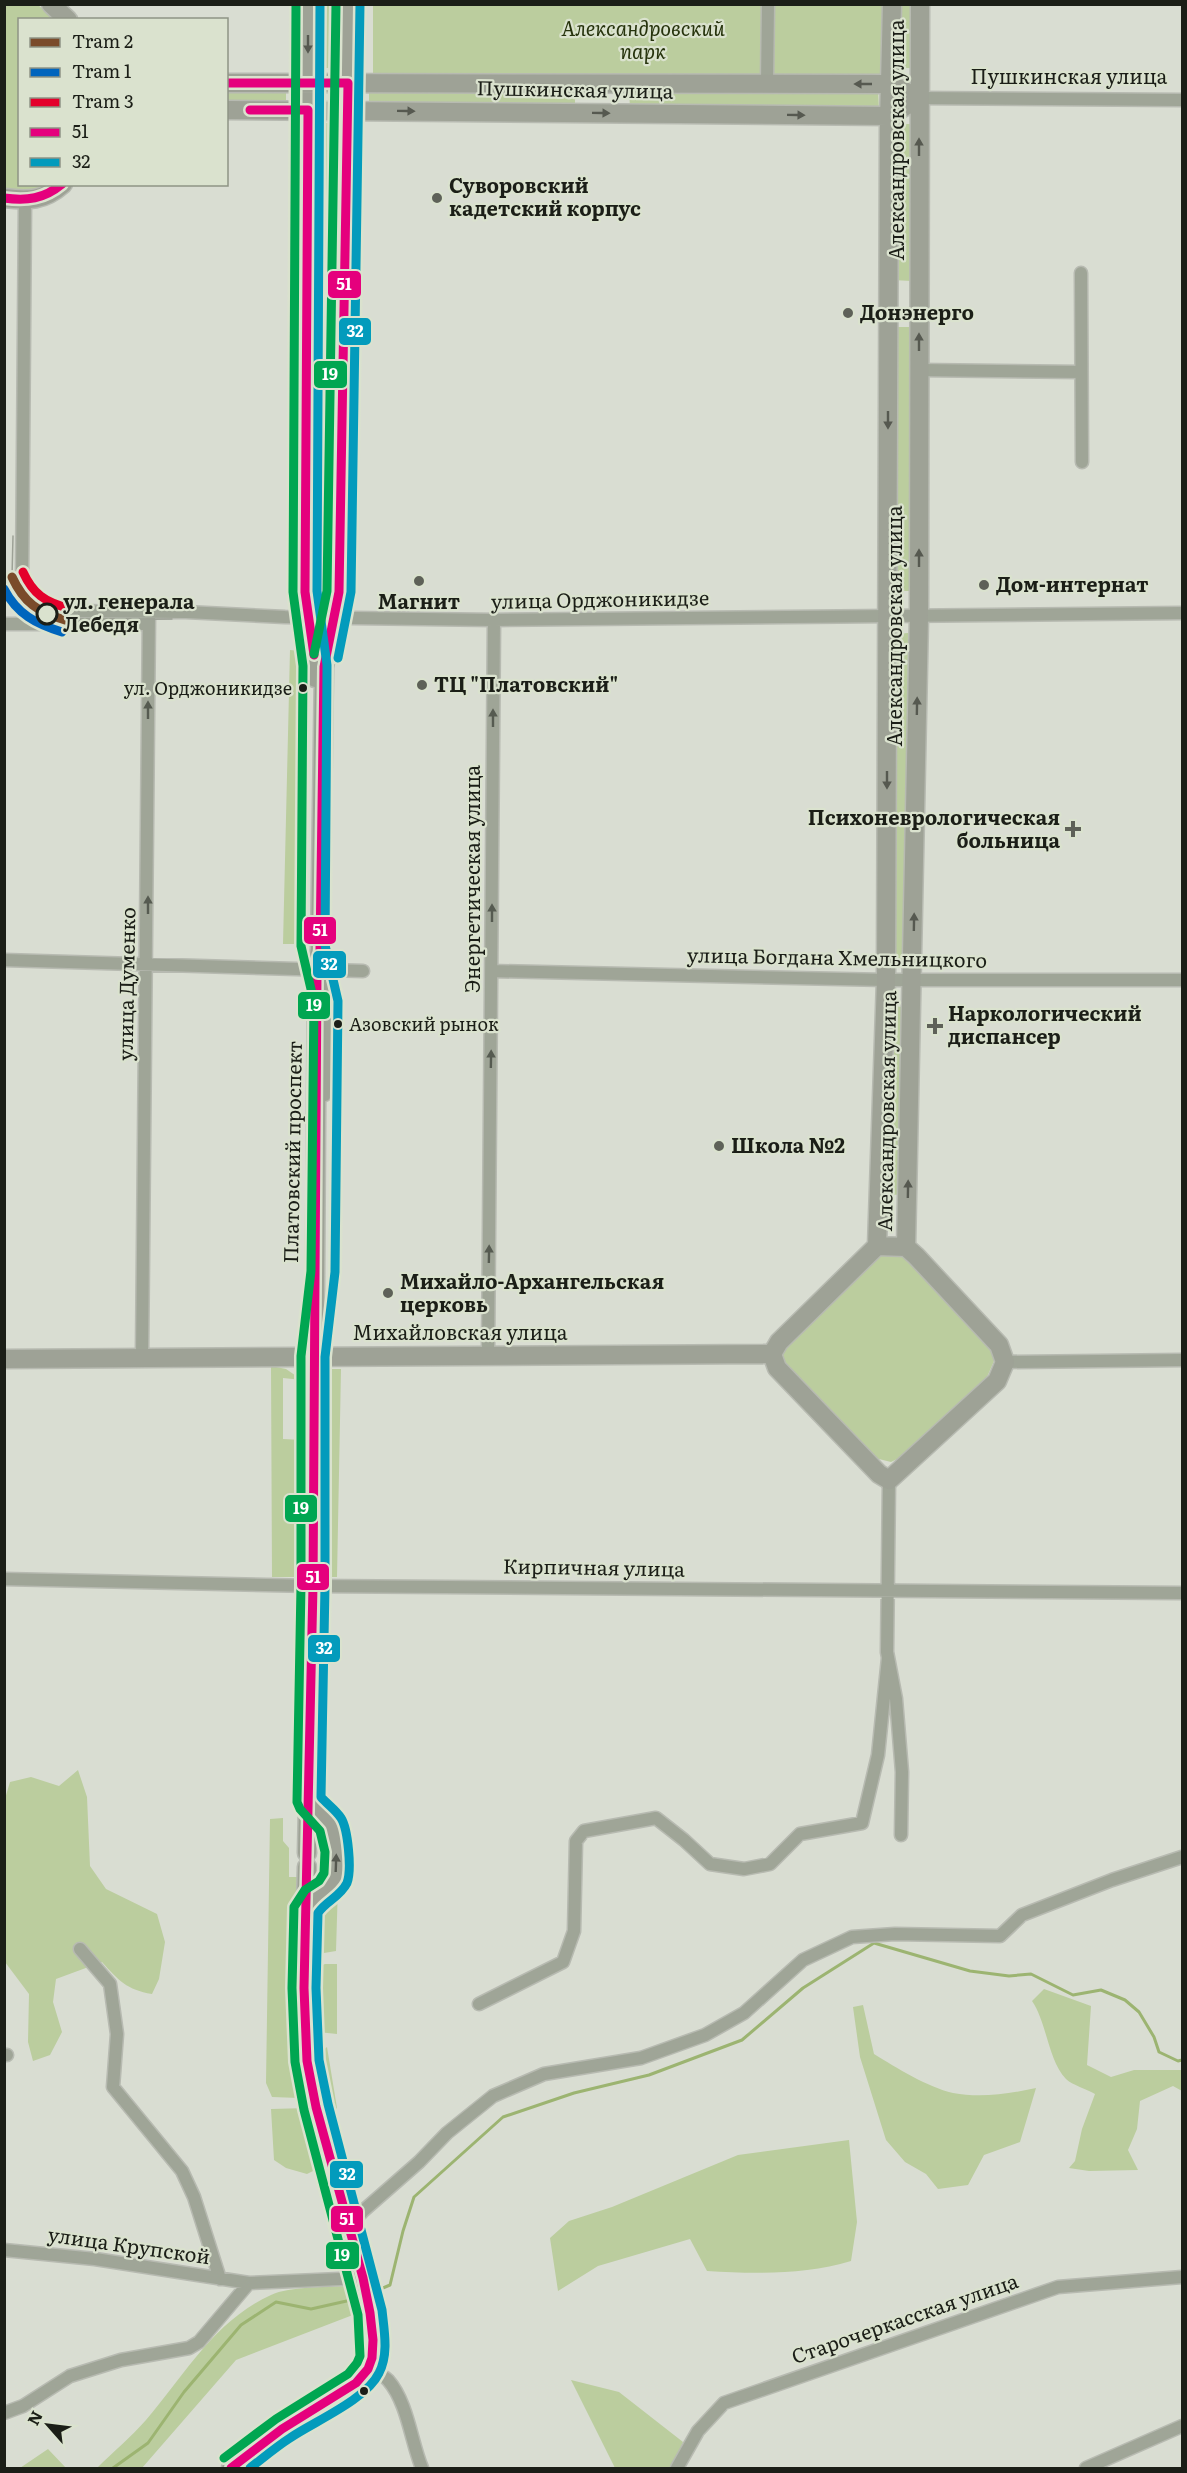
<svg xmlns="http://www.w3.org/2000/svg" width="1187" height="2473" viewBox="0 0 1187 2473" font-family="Literata,serif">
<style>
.green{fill:#bbcd9e}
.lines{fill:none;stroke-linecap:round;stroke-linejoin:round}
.stream{stroke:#9cb471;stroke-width:3}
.street-casing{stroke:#b7bab1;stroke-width:15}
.secondary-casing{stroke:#b7bab1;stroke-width:21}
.street{stroke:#9fa597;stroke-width:12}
.secondary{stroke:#9ea296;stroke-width:18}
.tram{stroke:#9da196;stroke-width:1.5}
.bus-1-casing{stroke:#dae2ce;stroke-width:14}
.bus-2-casing{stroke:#dae2ce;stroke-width:14}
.bus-3-casing{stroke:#dae2ce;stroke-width:14}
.bus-1{stroke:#e5007d;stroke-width:9}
.bus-2{stroke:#039bbc;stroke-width:9}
.bus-3{stroke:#00a651;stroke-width:9}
.tram-1-casing{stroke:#dae2ce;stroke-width:14}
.tram-2-casing{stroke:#dae2ce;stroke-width:14}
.tram-3-casing{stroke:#dae2ce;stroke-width:14}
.tram-1{stroke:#7a4b2a;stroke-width:9}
.tram-2{stroke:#0065bd;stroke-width:9}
.tram-3{stroke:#e4002b;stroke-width:9}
.oneway{fill:#565950}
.oneway2{fill:#565b51}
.poi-dot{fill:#5e6158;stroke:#dae2ce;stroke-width:2}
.stop-dot{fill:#dae2ce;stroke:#1b1e17;stroke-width:3}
.bus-dot{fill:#1b1e17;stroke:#dae2ce;stroke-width:2}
.labels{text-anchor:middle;stroke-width:4.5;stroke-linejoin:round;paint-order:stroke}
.bus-label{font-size:18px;fill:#1b1e17;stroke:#dae2ce;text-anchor:end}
.park-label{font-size:20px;font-style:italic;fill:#26330c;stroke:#dae2ce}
.street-label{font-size:20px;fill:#1b1e17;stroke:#dae2ce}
.poi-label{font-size:20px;font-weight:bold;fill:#1b1e17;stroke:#dae2ce;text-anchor:start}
.stop-label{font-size:20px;font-weight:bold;fill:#1b1e17;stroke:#dae2ce;text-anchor:start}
.line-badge{stroke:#dae2ce;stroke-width:2}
.badge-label{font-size:16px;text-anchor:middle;font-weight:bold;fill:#fff}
</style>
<rect width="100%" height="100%" fill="#d9ddd2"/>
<!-- green -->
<path class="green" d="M4,5H38L55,19L20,20V184L51,185L36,193L5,189Z
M292,5H300V71H291Z
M312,5H345L344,68H312Z
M373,5H884L883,78L373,74Z
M900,5H913L912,68H899Z
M227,86L286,87V105L227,104Z
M369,88H575V108L369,105Z
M878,89L879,111L630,108L629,90Z
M317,123H337L335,306H315Z
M893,124H913L912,281L892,280Z
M313,327H333L330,595H310Z
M893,327H911L912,591H894Z
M908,633L905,966L892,964L894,634Z
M290,650L301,651L307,725L298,944H283Z
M890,1006L904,1007L901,1195L882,1194Z
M894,1252L910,1259L991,1347L994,1361L987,1377L903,1456L891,1462L871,1457L787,1369L781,1353L787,1340L881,1253Z
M271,1366L286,1369L302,1380L283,1378V1439L303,1440L302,1577H272Z
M323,1369H341L337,1577H321Z
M78,1770L87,1797L90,1866L106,1889L157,1914L165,1942L159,1979L152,1994C127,1990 118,1980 102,1962L56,1979L53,2002L62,2032L50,2055L33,2061L28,2042L29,1994L5,1962L4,1802L10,1782L31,1777L59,1786Z
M283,1818V1841L289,1848V1877H300L297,2076L299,2098L272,2097L266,2083L270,1819Z
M338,1885L336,1951L324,1953L318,1950L316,1945V1910L321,1908Z
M325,1964H337V2034L318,2032V1967Z
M1044,1989L1091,2006L1087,2065L1111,2077L1134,2070H1182V2091L1173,2086L1140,2101L1137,2129L1128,2150L1138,2170L1089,2171L1069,2168L1075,2161L1082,2129L1095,2094C1087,2089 1072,2085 1066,2079C1048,2060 1047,2023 1032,2001Z
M863,2005L874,2054C897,2068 927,2087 953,2093C980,2098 1009,2094 1036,2088L1020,2142L984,2155L968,2185L938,2189L926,2174L905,2162L886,2140L860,2057L853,2007Z
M327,2047L337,2108L333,2112L326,2108L320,2087L321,2052Z
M307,2108L323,2166L307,2174L286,2168L274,2160L271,2109Z
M849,2140L857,2222L851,2261C805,2275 754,2274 707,2271L690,2239L598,2266L558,2291L550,2238L569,2221L612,2207L738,2155Z
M353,2286L358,2313L236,2360L142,2468H97C113,2452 131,2437 146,2420C185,2375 214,2321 271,2295C289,2286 332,2287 353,2286Z
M571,2380L619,2392L683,2442L671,2468H615Z
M330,2412L340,2413L256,2461L248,2467L244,2464L314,2418Z
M48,2449L66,2468H20Z"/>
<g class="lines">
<!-- stream -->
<path class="stream" d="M371,2293L390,2285L403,2231L414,2197L503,2117L574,2093L649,2075L742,2040L803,1988L874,1943L970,1971L1009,1976L1031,1974L1073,1995L1101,1990L1125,2000L1139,2012L1154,2037L1159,2052L1178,2061L1182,2060
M113,2468L148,2443L184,2392L241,2325L276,2302L311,2309L360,2298"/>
<defs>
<path id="street" d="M767,83L768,4
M919,98L1182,100
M25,201L22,585C27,599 35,605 49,611
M1081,273L1082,462
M919,370L1081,372
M4,624H148
M21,624L49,611L186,612L285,617L494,620L1182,613
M4,960L363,971
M492,971L886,980H1182
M321,984L326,1001L325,1095
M488,1355L494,620
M142,1357L149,612
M1005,1362L1182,1360
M889,1480L887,1652L896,1699L902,1772L901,1835
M4,1579L313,1586L1182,1593
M80,1949L110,1984L117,2034L113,2087L182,2171L194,2197L220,2279
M479,2004L563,1962L574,1931L576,1841L584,1831L656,1818L684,1840L710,1864L744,1869L770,1864L800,1834L862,1823L878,1755L888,1658
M4,2055H7
M349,2227L363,2211L419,2162L447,2133L493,2096L544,2074L641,2058L705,2035L744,2013L803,1960L852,1937L895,1934L1000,1936L1022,1915L1112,1880L1182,1857
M4,2250L95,2259L249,2283L363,2278
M368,2369C374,2372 383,2375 388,2380C408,2403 411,2442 422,2468
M4,2413L23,2406L70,2376L121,2360L189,2348L199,2342L249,2283
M677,2468L698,2431L724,2403L1058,2287L1182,2277
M1086,2468L1182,2426"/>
<path id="secondary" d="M51,4L68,20
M308,4L305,592L310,617L315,678
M226,83L890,84L919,98
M226,110L889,116L919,98
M4,198C28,201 44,201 63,184
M307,316H344
M877,1246L886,980L889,123L892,4
M877,1246L906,1247L916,1256L999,1345L1005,1362L997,1381L889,1480L879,1474L777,1368L772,1354L779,1342Z
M906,1247L919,617L920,4
M4,1359L772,1354
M307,1853L313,1586L317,971L320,949L324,667L339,592L348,4
M306,1909C314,1899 324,1894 330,1886C340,1871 339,1843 331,1827C327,1818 315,1809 309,1802
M231,2468C246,2454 265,2441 282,2429C304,2414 358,2390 368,2368C376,2351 372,2331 370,2313L316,2107L307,2061L304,1988L307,1867"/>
</defs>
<!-- street casing -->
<use href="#street" class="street-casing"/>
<!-- secondary casing -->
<use href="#secondary" class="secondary-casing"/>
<!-- street -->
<use href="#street" class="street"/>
<!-- secondary -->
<use href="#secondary" class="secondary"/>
<!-- tram -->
<path class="tram" d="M12,577L13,536
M65,620L172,619"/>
<defs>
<path id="bus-1" d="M226,83H348L339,592L324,667L320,949L317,971L313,1586L304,1988L307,2061L316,2107L363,2278L370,2313L373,2340L372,2358L368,2369L356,2383L282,2429L231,2468
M250,110H308L305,592L314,655
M4,198C27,201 44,199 62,184"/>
<path id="bus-2" d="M338,658L351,592L360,4
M250,2468C263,2458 276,2447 290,2438C315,2421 366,2400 379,2373C389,2354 384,2330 382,2310L328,2104L319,2060L316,1988L318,1913C326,1901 340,1897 347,1883C352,1870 348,1829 341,1818C336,1810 327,1804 321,1797L325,1586V1357L335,1272L338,1001L325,945L327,665L317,591L320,4"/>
<path id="bus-3" d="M314,654L327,591L336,4
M224,2458L276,2419L348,2374L357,2363L360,2356L358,2315L304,2110L295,2062L292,1988L294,1907L305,1890L319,1881L324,1873L325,1852L320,1831L300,1809L297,1802L301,1586V1356L311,1271L314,1002L301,946L303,666L293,592L296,4"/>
</defs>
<!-- bus-1 casing -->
<use href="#bus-1" class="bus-1-casing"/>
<!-- bus-2 casing -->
<use href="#bus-2" class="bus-2-casing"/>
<!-- bus-3 casing -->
<use href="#bus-3" class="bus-3-casing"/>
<!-- bus-1 -->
<use href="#bus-1" class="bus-1"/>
<!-- bus-2 -->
<use href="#bus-2" class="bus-2"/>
<!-- bus-3 -->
<use href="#bus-3" class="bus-3"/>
<defs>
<path id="tram-1" d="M12,577C24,603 38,612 65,620"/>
<path id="tram-2" d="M4,589C17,614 36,624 62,632"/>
<path id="tram-3" d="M23,572C33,594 45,602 68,608"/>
</defs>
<!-- tram-1 casing -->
<use href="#tram-1" class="tram-1-casing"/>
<!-- tram-2 casing -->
<use href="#tram-2" class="tram-2-casing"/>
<!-- tram-3 casing -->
<use href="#tram-3" class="tram-3-casing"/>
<!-- tram-1 -->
<use href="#tram-1" class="tram-1"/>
<!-- tram-2 -->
<use href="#tram-2" class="tram-2"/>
<!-- tram-3 -->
<use href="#tram-3" class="tram-3"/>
</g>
<!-- one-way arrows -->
<defs><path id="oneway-solid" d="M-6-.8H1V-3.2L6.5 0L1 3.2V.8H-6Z" transform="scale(1.5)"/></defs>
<g class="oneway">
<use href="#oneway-solid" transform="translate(308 44) rotate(90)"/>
<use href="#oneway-solid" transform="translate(863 84) rotate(-180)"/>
<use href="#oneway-solid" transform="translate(406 111) rotate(1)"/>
<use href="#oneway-solid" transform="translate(601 113) rotate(1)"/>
<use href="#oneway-solid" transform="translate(796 115) rotate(1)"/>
<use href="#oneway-solid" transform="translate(919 147) rotate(-90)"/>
<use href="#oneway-solid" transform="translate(919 342) rotate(-90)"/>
<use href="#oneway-solid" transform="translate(888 420) rotate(90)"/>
<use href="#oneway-solid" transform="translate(919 558) rotate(-90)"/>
<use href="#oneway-solid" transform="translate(917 706) rotate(-89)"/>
<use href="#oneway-solid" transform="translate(887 780) rotate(90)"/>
<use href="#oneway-solid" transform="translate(914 922) rotate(-89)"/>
<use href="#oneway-solid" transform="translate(908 1189) rotate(-89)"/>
<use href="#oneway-solid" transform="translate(336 1863) rotate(-88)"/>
</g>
<g class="oneway2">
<use href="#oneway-solid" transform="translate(148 710) rotate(-90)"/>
<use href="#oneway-solid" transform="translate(493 718) rotate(-90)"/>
<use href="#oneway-solid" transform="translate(148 905) rotate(-90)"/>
<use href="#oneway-solid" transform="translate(492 913) rotate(-90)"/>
<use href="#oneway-solid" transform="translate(491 1059) rotate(-89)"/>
<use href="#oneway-solid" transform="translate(489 1254) rotate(-89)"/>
</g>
<!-- markers -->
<g class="poi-dot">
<circle cx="437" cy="198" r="6"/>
<circle cx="848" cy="313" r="6"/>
<circle cx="419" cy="581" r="6"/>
<circle cx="984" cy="585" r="6"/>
<circle cx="422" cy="685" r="6"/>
<path d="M1070 820h6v6h6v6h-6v6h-6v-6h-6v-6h6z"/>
<path d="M932 1017h6v6h6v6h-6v6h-6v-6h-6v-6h6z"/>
<circle cx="719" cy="1146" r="6"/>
<circle cx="388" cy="1293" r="6"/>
</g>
<circle class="stop-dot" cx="47" cy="614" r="10"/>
<g class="bus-dot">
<circle cx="303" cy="688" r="5"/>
<circle cx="338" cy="1024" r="5"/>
<circle cx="364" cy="2391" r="5"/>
</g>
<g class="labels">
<!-- bus labels -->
<g class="bus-label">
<text x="292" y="695">ул. Орджоникидзе</text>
<text x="349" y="1031" text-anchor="start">Азовский рынок</text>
</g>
<!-- park labels -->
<g class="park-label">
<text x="643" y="36">Александровский<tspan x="643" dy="23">парк</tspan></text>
</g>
<!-- street labels -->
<g class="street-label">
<text x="1069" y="84">Пушкинская улица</text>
<text transform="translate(575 90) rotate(1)" y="7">Пушкинская улица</text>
<text transform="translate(897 140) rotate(-90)" y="7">Александровская улица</text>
<text transform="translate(600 600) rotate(-1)" y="7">улица Орджоникидзе</text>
<text transform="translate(895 626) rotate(-90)" y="7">Александровская улица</text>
<text transform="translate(473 879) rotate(-90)" y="7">Энергетическая улица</text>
<text transform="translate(837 958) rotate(1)" y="7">улица Богдана Хмельницкого</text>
<text transform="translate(127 984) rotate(-89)" y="7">улица Думенко</text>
<text transform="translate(887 1111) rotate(-89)" y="7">Александровская улица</text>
<text transform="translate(293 1152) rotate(-89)" y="7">Платовский проспект</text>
<text x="460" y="1340">Михайловская улица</text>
<text transform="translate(594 1568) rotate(1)" y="7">Кирпичная улица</text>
<text transform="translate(129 2246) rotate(8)" y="7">улица Крупской</text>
<text transform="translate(905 2319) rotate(-19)" y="7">Старочеркасская улица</text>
</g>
<!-- poi labels -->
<g class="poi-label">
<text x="449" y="193">Суворовский<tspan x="449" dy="23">кадетский корпус</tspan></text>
<text x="860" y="320">Донэнерго</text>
<text x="996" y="592">Дом-интернат</text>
<text x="419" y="609" text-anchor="middle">Магнит</text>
<text x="434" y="692">ТЦ "Платовский"</text>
<text x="1060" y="825" text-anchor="end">Психоневрологическая<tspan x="1060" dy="23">больница</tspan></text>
<text x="948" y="1021">Наркологический<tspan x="948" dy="23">диспансер</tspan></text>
<text x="731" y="1153">Школа №2</text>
<text x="400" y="1289">Михайло-Архангельская<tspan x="400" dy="23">церковь</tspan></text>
</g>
<!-- stop labels -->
<g class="stop-label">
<text x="63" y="609">ул. генерала<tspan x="63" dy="23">Лебедя</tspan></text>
</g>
</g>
<g class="line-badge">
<rect x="327" y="270" width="35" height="29" rx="6" fill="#e5007d"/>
<rect x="338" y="317" width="34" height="29" rx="6" fill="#039bbc"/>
<rect x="313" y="360" width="35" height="29" rx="6" fill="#00a651"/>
<rect x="303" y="916" width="34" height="29" rx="6" fill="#e5007d"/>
<rect x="312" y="950" width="35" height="29" rx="6" fill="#039bbc"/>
<rect x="297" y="991" width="34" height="29" rx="6" fill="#00a651"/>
<rect x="284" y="1494" width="34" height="29" rx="6" fill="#00a651"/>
<rect x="296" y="1563" width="34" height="28" rx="6" fill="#e5007d"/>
<rect x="307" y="1634" width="34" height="29" rx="6" fill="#039bbc"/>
<rect x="329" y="2160" width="35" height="29" rx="6" fill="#039bbc"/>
<rect x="330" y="2205" width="34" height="28" rx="6" fill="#e5007d"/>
<rect x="325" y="2241" width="35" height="29" rx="6" fill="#00a651"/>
</g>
<g class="badge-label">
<text x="344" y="290">51</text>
<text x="355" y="337">32</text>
<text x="330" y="380">19</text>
<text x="320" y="936">51</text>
<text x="329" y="970">32</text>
<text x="314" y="1011">19</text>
<text x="301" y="1514">19</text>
<text x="313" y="1583">51</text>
<text x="324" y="1654">32</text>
<text x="347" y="2180">32</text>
<text x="347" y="2225">51</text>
<text x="342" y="2261">19</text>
</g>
<!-- border -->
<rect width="1187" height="2473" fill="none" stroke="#1b1e17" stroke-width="12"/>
<!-- legend -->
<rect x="18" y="18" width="210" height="168" fill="#dae2ce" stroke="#8e9485" stroke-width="1.5"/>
<rect x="30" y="38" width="30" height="9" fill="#7a4b2a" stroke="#8e9485" stroke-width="1.5"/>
<text x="72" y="48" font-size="18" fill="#1b1e17">Tram 2</text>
<rect x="30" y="68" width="30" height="9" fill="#0065bd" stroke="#8e9485" stroke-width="1.5"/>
<text x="72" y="78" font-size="18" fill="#1b1e17">Tram 1</text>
<rect x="30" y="98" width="30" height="9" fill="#e4002b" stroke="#8e9485" stroke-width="1.5"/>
<text x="72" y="108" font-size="18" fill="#1b1e17">Tram 3</text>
<rect x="30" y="128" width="30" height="9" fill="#e5007d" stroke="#8e9485" stroke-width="1.5"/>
<text x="72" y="138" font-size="18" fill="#1b1e17">51</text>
<rect x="30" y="158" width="30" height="9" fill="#039bbc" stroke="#8e9485" stroke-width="1.5"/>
<text x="72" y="168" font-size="18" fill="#1b1e17">32</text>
<!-- north arrow -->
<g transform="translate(48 2425) rotate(298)" stroke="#dae2ce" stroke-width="4.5" paint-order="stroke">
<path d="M0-4.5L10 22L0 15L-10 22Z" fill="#1b1e17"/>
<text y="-9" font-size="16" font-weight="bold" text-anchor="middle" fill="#1b1e17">N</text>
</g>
</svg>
